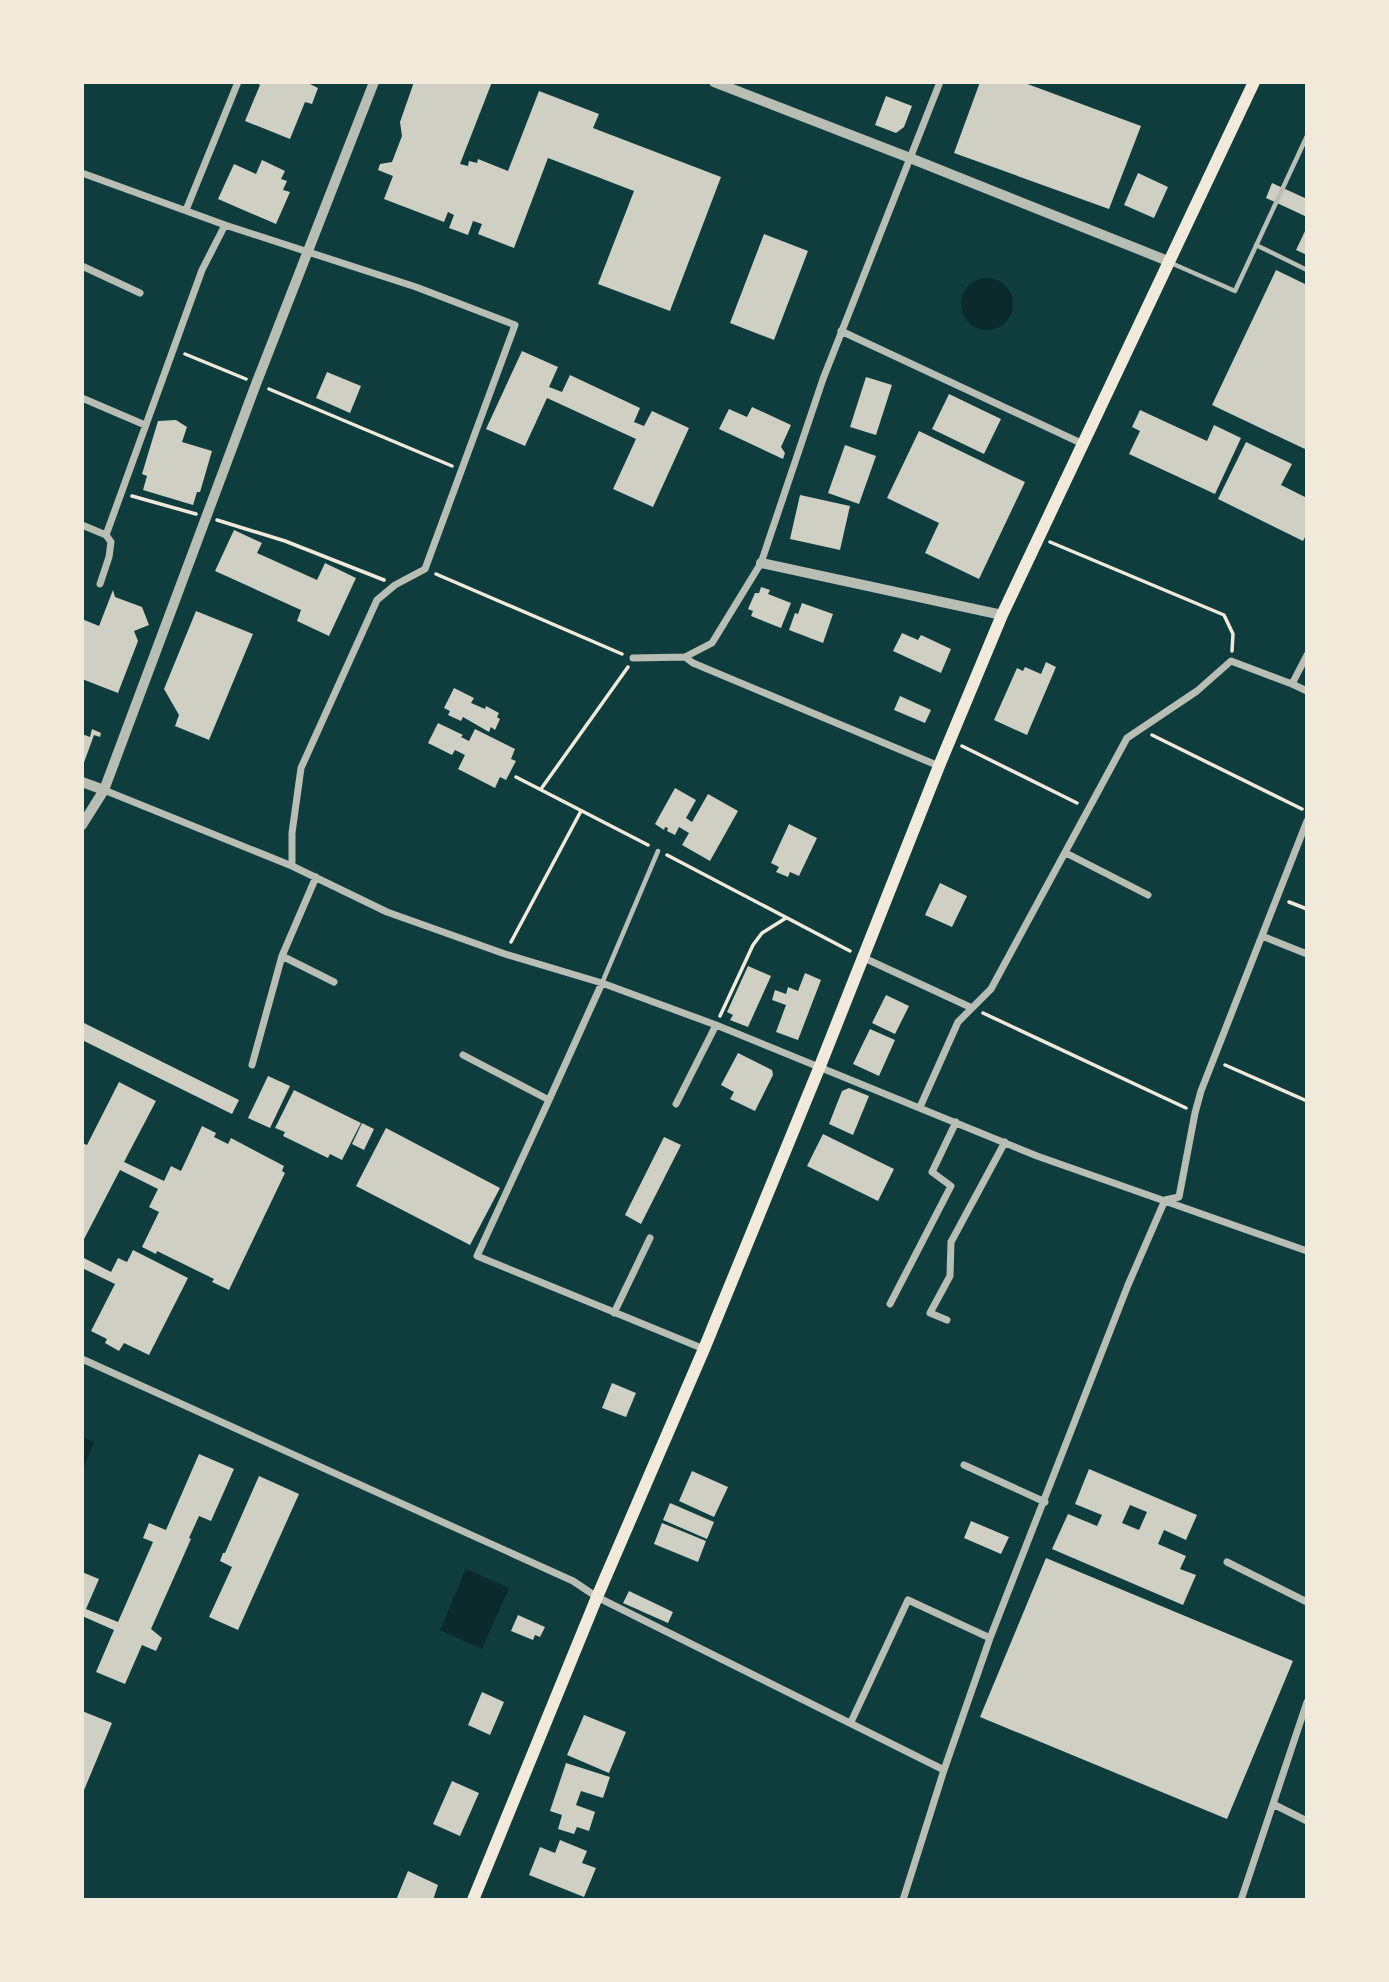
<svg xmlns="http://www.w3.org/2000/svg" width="1389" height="1982" viewBox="0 0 1389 1982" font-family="'Varela Round',sans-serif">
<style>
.water{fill:#0a2a2b}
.building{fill:#cfcfc3;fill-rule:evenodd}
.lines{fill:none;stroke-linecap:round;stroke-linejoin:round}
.path{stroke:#f1e9da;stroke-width:3.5}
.service{stroke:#b8beb3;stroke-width:4.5}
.minor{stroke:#b8beb3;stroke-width:7}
.tertiary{stroke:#b8beb3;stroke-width:10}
.primary{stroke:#f1e9da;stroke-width:12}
</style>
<rect width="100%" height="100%" fill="#0f3d3e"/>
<!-- water -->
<path class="water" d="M961 304a26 26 0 1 1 52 0a26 26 0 1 1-52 0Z
M82,1437L94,1442L82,1471Z
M466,1569L509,1588L482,1649L440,1630Z"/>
<!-- building -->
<path class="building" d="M256,82H311L310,84L318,88L312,104L305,102L290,139L245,121L260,85Z
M414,82H492L460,164L468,166L469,161L477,163L478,159L508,171L539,91L599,114L593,128L721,177L670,311L598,284L634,191L548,158L514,248L478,234L482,224L473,221L468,235L449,228L454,215L448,212L444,222L384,199L393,176L378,170L380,164L392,162L402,136L400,122Z
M980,82H1022L1141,126L1109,209L954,153Z
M886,96L912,106L904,127L896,133L875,125Z
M262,160L285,171L281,179L287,181L283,190L290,192L276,224L218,199L234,164L256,174Z
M1138,173L1168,187L1154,218L1124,205Z
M1272,183L1307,199V217L1266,198Z
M1307,227V255L1296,250Z
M764,234L808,251L774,340L730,323Z
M1276,270L1307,285V450L1212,405Z
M522,351L558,367L549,387L562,392L570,375L640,408L634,422L644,426L652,411L689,428L653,507L613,489L636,439L547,398L525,446L486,429Z
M327,372L361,386L350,413L316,398Z
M866,377L892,385L876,435L850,427Z
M949,394L1001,419L984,454L932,429Z
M752,407L791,425L781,447L785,453L783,459L719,429L729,409L747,417Z
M1140,410L1207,441L1214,425L1241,438L1215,494L1129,454L1140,431L1132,427Z
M176,420L187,427L182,442L212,451L200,492H197L193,505L143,490L147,476L142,474L158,421Z
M919,431L1025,482L979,579L925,553L939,523L887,498Z
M1246,442L1292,464L1281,485L1307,498V533L1303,541L1218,499Z
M845,445L876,456L859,504L828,493Z
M800,495L850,506L840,550L790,539Z
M234,530L262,543L257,553L317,580L325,563L356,578L329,636L297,621L301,610L215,571Z
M761,587L770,590L768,594L791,603L781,628L751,616L753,611L748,609L755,593H759Z
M113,590L115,597L142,607L149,625L134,631L138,641L118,693L82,679V619L99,626Z
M802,603L833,614L823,643L789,630L795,613L798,614Z
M196,611L253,634L209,740L175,726L179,715L164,689Z
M902,633L918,640L921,635L951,649L941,673L893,651Z
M1046,662L1056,667L1027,735L994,720L1017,668L1023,671L1025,667L1041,674Z
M454,688L474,698L471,703L485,709L486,706L499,713L497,717L500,719L495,730L491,727L489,732L463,717L461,721L448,715L450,711L444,708Z
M900,696L931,710L925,723L894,710Z
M438,723L463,735L461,737L469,741L475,729L515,749L511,759L516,761L506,780L500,777L495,788L458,769L465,755L455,750L452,755L428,743Z
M92,729L101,733L100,737L94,735L82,768V734L90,737Z
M675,788L696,800L686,818L692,822L708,794L738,811L710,861L682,845L689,833L679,827L675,835L667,831L668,828L665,827L664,830L655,824Z
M789,824L817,838L799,876L790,872L788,877L776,872L779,867L771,863Z
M940,883L967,896L952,927L925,915Z
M748,966L771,976L748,1027L730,1020L733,1015L727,1012Z
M805,973L821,980L798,1040L776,1032L786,1005L772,1000L775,990L786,994L788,987L798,991Z
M886,995L909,1006L895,1034L872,1023Z
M82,1022L239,1100L232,1114L82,1040Z
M870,1029L895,1040L879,1076L853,1064Z
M738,1053L772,1070L773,1075L755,1111L730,1099L734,1092L721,1085Z
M268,1076L290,1086L270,1128L248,1118Z
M119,1082L156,1101L124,1162L164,1181L171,1166L181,1171L202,1126L216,1133L214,1137L228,1144L231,1138L284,1166L282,1171L285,1173L229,1290L212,1282L214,1279L157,1251L156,1254L142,1247L159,1212L149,1207L158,1189L120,1170L82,1243V1143L87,1145Z
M849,1088L869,1096L853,1135L829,1124L842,1091Z
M294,1090L361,1123L342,1160L330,1154L328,1158L283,1136L285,1132L275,1128Z
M362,1123L374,1129L364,1150L352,1144Z
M386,1128L500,1188L470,1245L356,1186Z
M823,1134L894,1169L878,1201L807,1166Z
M664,1137L681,1145L641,1224L625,1215Z
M133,1250L188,1278L149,1355L124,1343L119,1351L105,1343L107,1339L91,1331L115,1284L82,1268V1257L111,1272L118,1258L127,1262Z
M612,1383L636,1393L626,1417L602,1408Z
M199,1454L234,1469L211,1521L199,1516L189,1538L191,1539L151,1629L162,1638L156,1651L142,1645L125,1684L96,1672L114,1630L82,1616V1572L99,1579L86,1609L118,1622L153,1542L143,1538L149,1523L166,1530Z
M1089,1469L1197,1515L1186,1540L1164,1530L1158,1544L1186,1556L1180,1569L1196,1575L1183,1605L1052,1549L1068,1514L1097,1526L1102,1515L1075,1504ZM1130,1505L1147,1512L1139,1530L1122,1523Z
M692,1471L728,1487L714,1517L679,1501Z
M259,1476L299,1494L238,1630L209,1617L232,1567L220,1561L223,1553H225Z
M670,1503L714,1522L707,1539L663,1520Z
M971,1521L1009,1537L1001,1554L964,1538Z
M662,1523L706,1541L698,1562L654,1544Z
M1046,1558L1293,1661L1227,1819L980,1717Z
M629,1591L673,1612L668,1623L623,1603Z
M518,1615L545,1627L540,1637L535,1635L533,1640L511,1631Z
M482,1692L504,1702L490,1735L468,1725Z
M82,1711L112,1723L82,1795Z
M584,1715L626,1732L609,1773L567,1755Z
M566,1763L610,1777L603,1798L581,1791L576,1805L595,1812L589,1831L577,1827L574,1834L558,1829L562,1815L550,1811Z
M452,1781L479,1793L460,1836L433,1824Z
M560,1840L587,1851L582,1863L596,1868L584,1897L529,1875L540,1847L555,1853Z
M408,1871L438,1885L433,1900H396Z"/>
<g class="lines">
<!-- path -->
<path class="path" d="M185,354L246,379
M269,389L452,466
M132,496L196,514
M217,520L285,541L384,580
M1050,542L1224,615L1233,634L1232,651
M436,574L622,654
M1152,735L1302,809
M962,746L1077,803
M516,777L648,845
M541,789L628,667
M667,855L850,951
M1289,902L1307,909
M511,942L581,811
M983,1013L1186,1108
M720,1016L753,945L762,933L786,918
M1225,1065L1307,1101"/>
<!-- service -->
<path class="service" d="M1256,245L1307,270
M1171,263L1235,291L1307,136
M602,983L658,851"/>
<!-- minor -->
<path class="minor" d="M82,173L225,225L416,287L515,325L425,569L395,585L377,600L301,768L292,833V866
M186,210L238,82
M82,266L140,293
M841,331L1083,444
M82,398L145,425
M82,525L106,535L111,542L109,557L100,584
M106,535L202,270L225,225
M1307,655L1292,684L1307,691
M685,657L693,663L939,766
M633,658L685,657L712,643L761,563L823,379L940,82
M104,790L292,866L387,912L505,954L602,983L716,1025L1037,1156L1307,1251
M1066,853L1148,895
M1262,936L1307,954
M282,956L334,982
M862,957L972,1008
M463,1055L549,1100L477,1256L704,1349
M252,1065L282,956L316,877
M549,1100L602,983
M676,1104L716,1025
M920,1107L958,1022L991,989L1127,738L1197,691L1231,661L1292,684
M890,1304L951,1186L932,1172L956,1122
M614,1313L650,1238
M947,1320L930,1313L950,1276L951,1242L1005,1142
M82,1359L573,1581L597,1597L944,1770
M964,1465L1045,1502
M1227,1562L1307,1602
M851,1722L908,1600L990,1638
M1273,1804L1307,1821
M903,1900L944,1770L990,1638L1128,1285L1165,1200L1179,1197L1195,1113L1201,1091L1307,821
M1241,1900L1307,1702"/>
<!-- tertiary -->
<path class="tertiary" d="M714,82L910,158L1168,261
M761,563L1002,615
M82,782L104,790
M82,825L104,790L256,384L374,82"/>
<!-- primary -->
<path class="primary" d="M473,1900L597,1597L704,1349L820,1066L939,766L1002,615L1254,82"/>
</g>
<!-- border -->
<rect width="1389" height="1982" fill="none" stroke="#f1e9da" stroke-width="168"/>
</svg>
